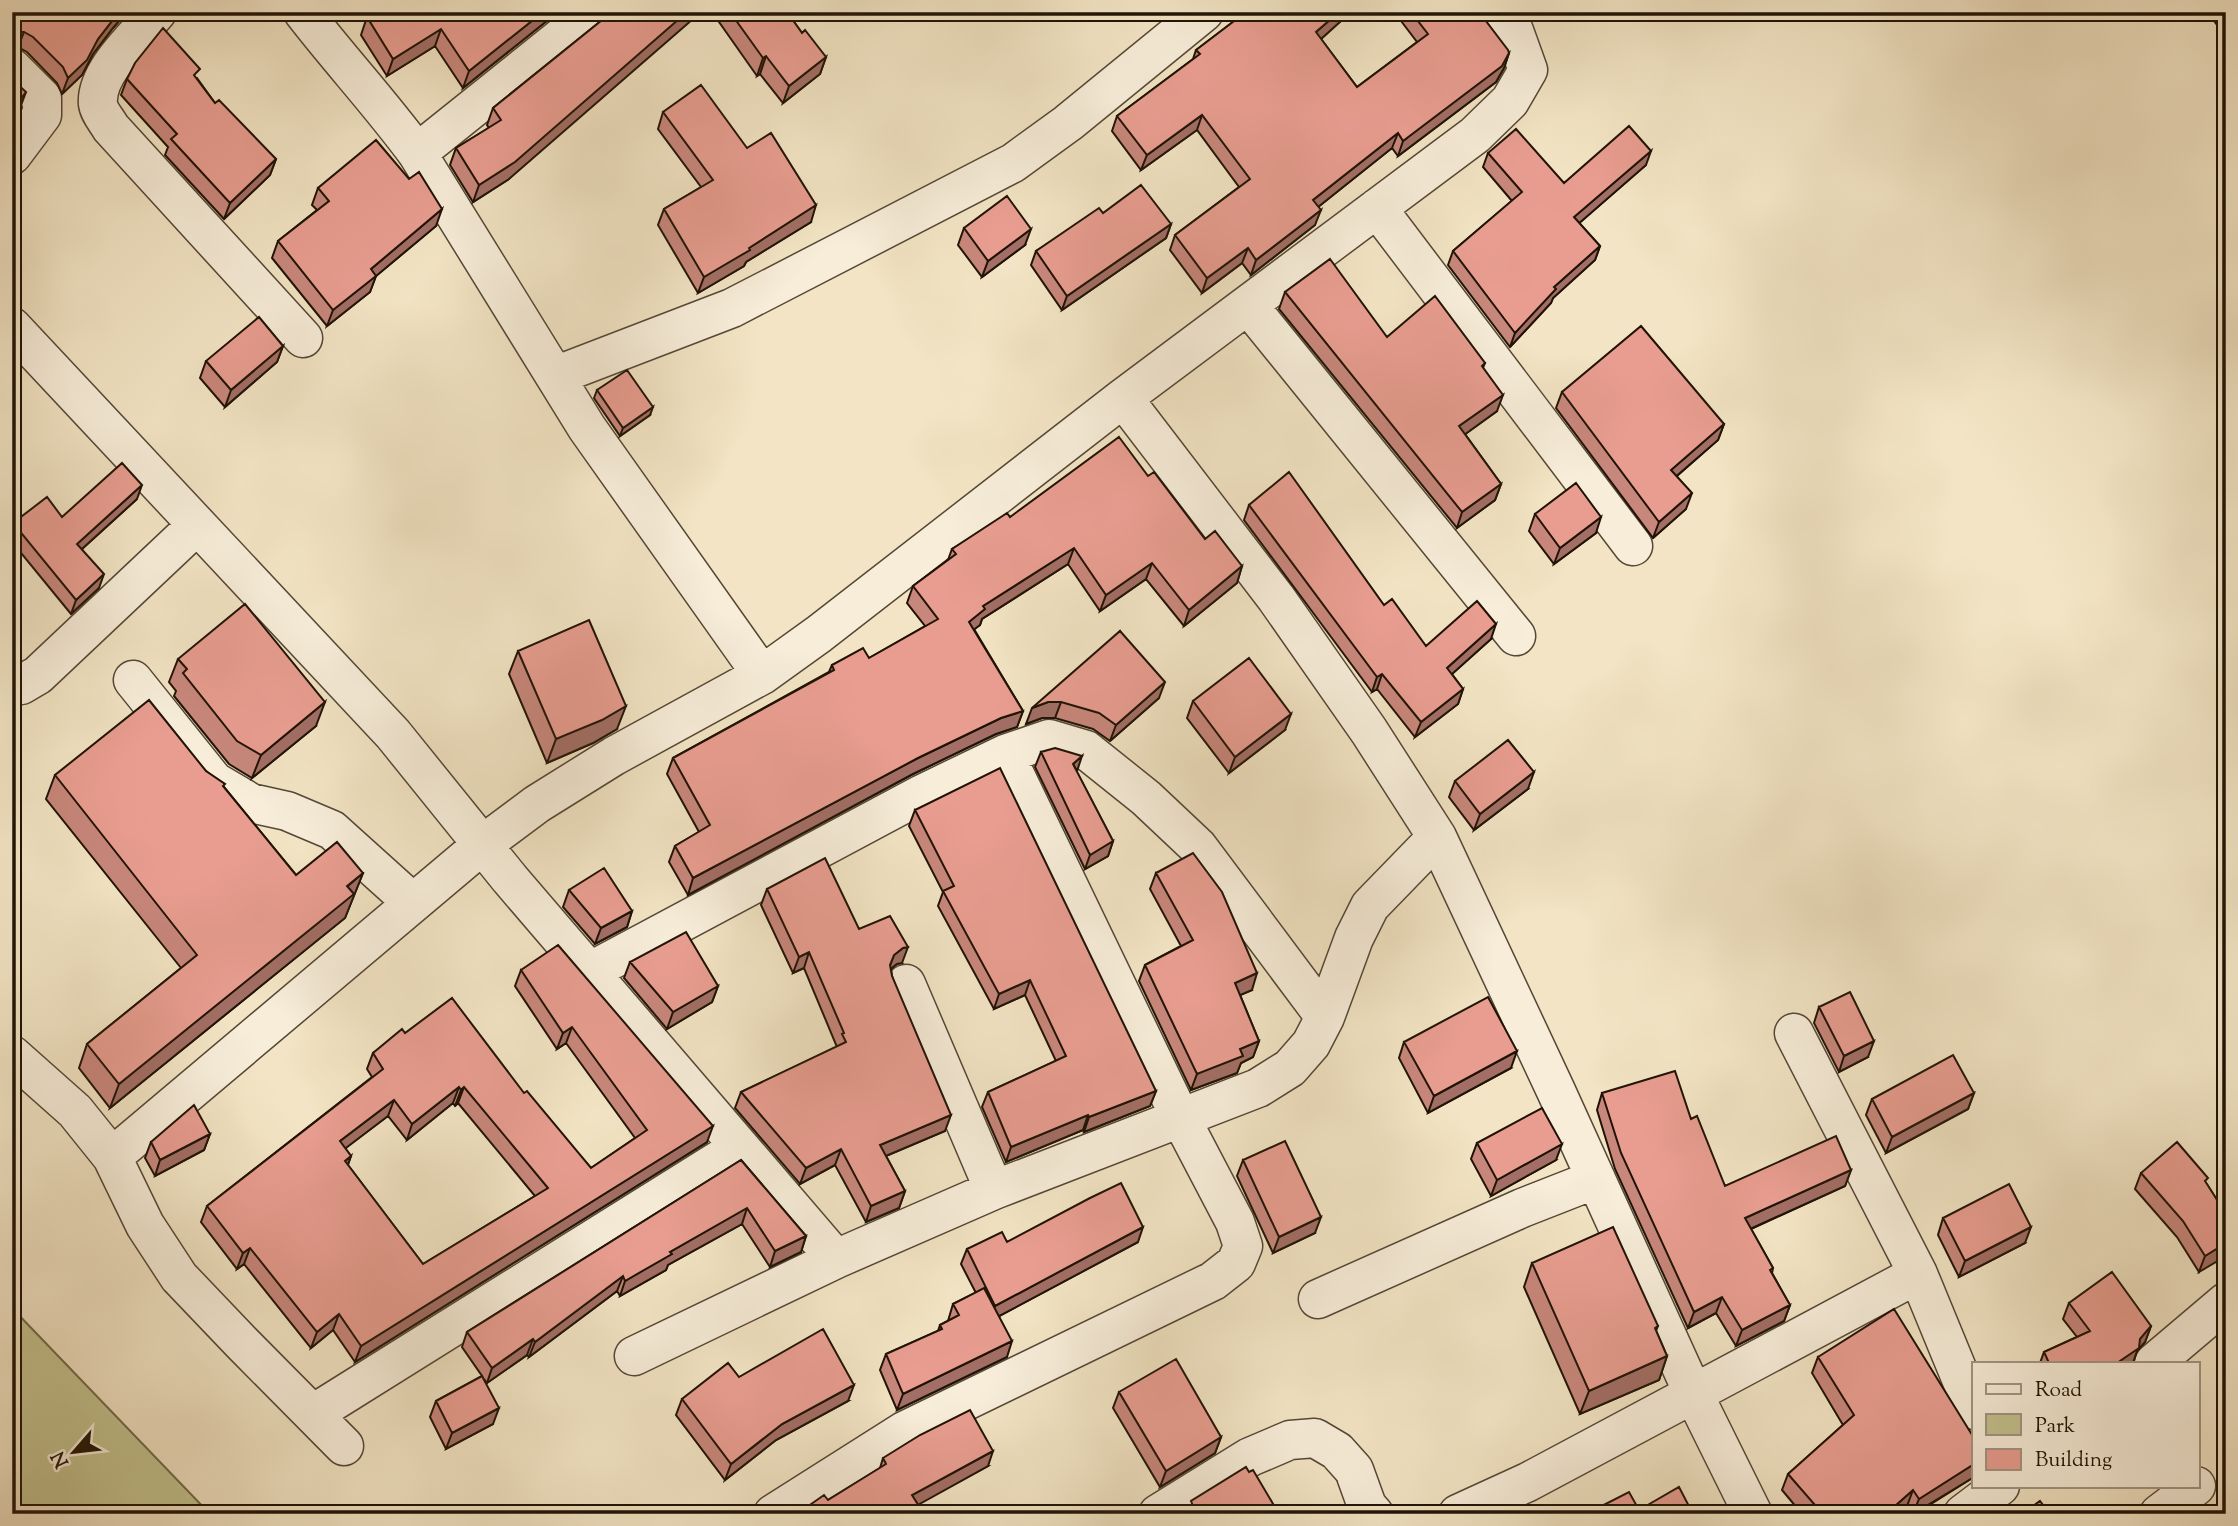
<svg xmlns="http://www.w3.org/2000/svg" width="2238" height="1526" viewBox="0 0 2238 1526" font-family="'Sorts Mill Goudy',serif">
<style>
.green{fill:#c3c28f;stroke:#726a4a;stroke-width:2}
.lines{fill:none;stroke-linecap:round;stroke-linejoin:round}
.minor-casing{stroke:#544736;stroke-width:41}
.minor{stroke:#f7edd9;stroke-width:38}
.wall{fill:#c8877c;stroke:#201306;stroke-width:2;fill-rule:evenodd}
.shaded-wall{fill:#a26e65;stroke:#201306;stroke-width:2}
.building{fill:#e89d90;stroke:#201306;stroke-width:2;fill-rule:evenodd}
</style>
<rect width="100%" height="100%" fill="#f2e4c4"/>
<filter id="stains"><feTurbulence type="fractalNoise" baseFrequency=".00286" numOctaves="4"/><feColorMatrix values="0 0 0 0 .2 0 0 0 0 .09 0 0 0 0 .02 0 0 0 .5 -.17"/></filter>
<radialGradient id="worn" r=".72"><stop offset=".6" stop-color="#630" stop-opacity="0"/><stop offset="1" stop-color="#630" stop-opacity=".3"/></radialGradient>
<!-- green -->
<path class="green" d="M12,1308L210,1514H12Z"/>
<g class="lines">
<defs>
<path id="minor" d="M157,12C138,35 95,72 98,104C99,112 107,121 111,128L303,338
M303,12C340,60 381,104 417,153L587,428L762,675
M12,68L42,98V115L12,155
M417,153L593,12
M1377,208L1633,546
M1248,305L1516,636
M12,327L393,734L510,879L836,1259
M555,376L732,308L1013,163L1068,123L1204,12
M1123,398L1276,598L1369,731L1437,837L1556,1091L1693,1393L1753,1514
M133,680L214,781L251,803L287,811L332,830L413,903
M12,686L21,685L38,675L197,525
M589,972L922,794L1005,754L1049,739L1086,750L1146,798L1198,847L1325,1017
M906,984L994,1190
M1794,1033L1918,1274L1974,1410
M12,1055L75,1111L112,1157L145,1225L179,1277L242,1343L344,1446
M112,1157L482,845L537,804L614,756L762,675L819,634L1123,398L1475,135L1510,101L1528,70L1514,31L1498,12
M1318,1299L1522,1208L1596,1179
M634,1356L836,1259L994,1190L1258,1088L1290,1068L1311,1044L1325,1017L1354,938L1370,906L1437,837
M2154,1363L2226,1302
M313,1414L740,1147
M773,1514L904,1431L1213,1281L1236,1263L1243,1246L1235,1222L1180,1117L1005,754
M1158,1514L1250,1457L1290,1440L1315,1438L1337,1451L1354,1470L1367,1506L1374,1514
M1458,1514L1528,1482L1918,1274
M1963,1514L2000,1486
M2159,1514L2196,1486"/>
</defs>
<!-- minor casing -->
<use href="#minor" class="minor-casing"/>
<!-- minor -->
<use href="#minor" class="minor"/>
</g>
<!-- wall -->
<path class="wall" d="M12,12H127L113,28L93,54L82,75L62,94L57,83L27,52L18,47Z
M376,12H558L463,88L435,46L387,76L361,35L367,17Z
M612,12L509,179L473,202L450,165L456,148L489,128L487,125L493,108Z
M712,12H787L802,33L826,57L820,74L783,103L760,74L757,76Z
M1246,12H1344L1342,20L1321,39L1357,87L1417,42L1395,13V12H1479L1509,53L1504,68L1496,82L1398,156L1392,148L1318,207L1315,225L1251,275L1242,263L1202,293L1170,250L1175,235L1239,187L1197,130L1141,170L1112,131L1117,116L1193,59L1196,50Z
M2208,12H2226V38Z
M197,78L215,103L276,159L270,175L224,219L165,155L168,147L121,95L127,79Z
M663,112L747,148L811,222L746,262L744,266L698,293L658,225L664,209L701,187L658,129Z
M1488,153L1564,183L1646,165L1579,223L1600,246L1595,260L1553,298L1551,303L1510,347L1448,265L1453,251L1512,201L1483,167Z
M318,188L436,226L376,276L370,292L327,326L272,258L278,241L317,210L312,205Z
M1103,213L1171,224L1166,238L1062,310L1031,265L1036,251Z
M964,228L1025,245L982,277L958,245Z
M1285,292L1387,337L1485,363L1483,368L1497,411L1465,434L1501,484L1495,500L1457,528L1279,309Z
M283,346L277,362L225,407L200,378L206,361Z
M597,390L650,415L620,436L594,398Z
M1562,392L1724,424L1718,440L1677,476L1686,509L1653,538L1556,408Z
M1148,476L1205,539L1242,566L1237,583L1184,626L1146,579L1100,611L1068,564L982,619L980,625L974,629L1023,711L1017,727L996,734L913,774L688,895L669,862L675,846L699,832L667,774L673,758L829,672L832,665L869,658L925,626L907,603L913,586L948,560L952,549L1010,517Z
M137,499L82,549L99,588L71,614L12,542L13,523L62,517Z
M1249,505L1384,605L1426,646L1491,639L1452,674L1463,689L1458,704L1415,737L1377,689L1372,692L1244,520Z
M1535,514L1596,533L1554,564L1529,531Z
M1120,631L1159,698L1110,741L1093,729L1055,718H1042L1026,724Z
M518,651L617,729L593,743L547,763L509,674Z
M178,659L316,726L252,778L229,764L174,696L176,691L169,682Z
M1193,701L1285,730L1229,773L1187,718Z
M1041,752L1076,771L1113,841L1108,856L1085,869L1035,767Z
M206,771L224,787L296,875L363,873L345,918L110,1108L79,1068L87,1044L181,968L46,799L55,775Z
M1455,781L1528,789L1474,830L1449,797Z
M915,810L1156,1091L1150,1106L1084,1132L1083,1130L1006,1162L982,1107L988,1092L1056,1061L1025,995L994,1009L938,906L943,892L909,826Z
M1156,873L1252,990L1240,995L1259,1041L1253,1057L1241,1063L1237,1073L1191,1090L1139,981L1145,965L1181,946L1150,889Z
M767,889L859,929L902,963L897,964L891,969L892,976L945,1131L886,1156L905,1191L899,1208L866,1222L835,1165L800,1184L735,1108L741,1092L837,1047L804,968L793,973L761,905Z
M569,890L632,911L627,927L595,944L563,907Z
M630,962L718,986L712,1002L667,1029L624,978Z
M521,970L707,1142L355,1362L333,1330L311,1348L244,1264L237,1269L201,1222L207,1206L372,1077L367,1069L373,1053L405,1033L524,1093L591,1168L635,1138L566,1043L557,1049L515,986ZM453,1103L455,1106L458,1103L535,1196L423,1264L348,1165L351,1156L345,1148L388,1116L407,1140Z
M1819,1007L1868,1057L1839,1072L1814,1023Z
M1404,1042L1511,1068L1428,1113L1399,1058Z
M1602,1093L1691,1119L1725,1186L1851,1170L1845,1186L1751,1229L1773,1268L1772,1273L1790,1305L1784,1321L1736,1346L1716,1313L1688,1328L1615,1169L1597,1110Z
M1974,1093L1968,1109L1886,1153L1866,1115L1872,1099Z
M210,1134L204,1150L155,1176L145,1158L151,1142Z
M1477,1143L1556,1160L1491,1196L1471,1159Z
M741,1160L806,1236L801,1252L770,1267L742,1224L668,1265L666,1270L620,1296L617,1291L529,1357L527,1355L487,1383L484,1379L493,1424L446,1449L430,1417L436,1401L482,1376L462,1347L467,1332Z
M1243,1160L1315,1233L1273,1253L1237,1176Z
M2141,1173L2206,1183L2226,1214L2199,1272L2177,1237L2135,1189Z
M1943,1218L2025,1243L1959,1277L1938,1235Z
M1007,1242H1138L999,1316L1007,1357L897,1410L880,1370L886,1354L938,1331L940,1325L948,1321L953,1304L976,1293L961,1264L967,1249Z
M1532,1263L1658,1326L1656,1331L1667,1356L1659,1380L1580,1414L1524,1287Z
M2069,1303L2151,1326L2145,1342L2137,1351L2133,1363H2040L2044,1352L2077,1337L2063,1319Z
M1818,1357L1974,1438V1477L1915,1514H1912L1907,1506L1899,1514H1802L1782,1490L1788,1474L1843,1425L1812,1373Z
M1119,1392L1221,1437L1215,1453L1160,1487L1113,1408Z
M682,1399L848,1401L776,1440L725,1480L676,1415Z
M883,1458L988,1466L918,1504L828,1500L880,1468Z"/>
<!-- shaded-wall -->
<path class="shaded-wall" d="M119,12H127L113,28L93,54L82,75L62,94L68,78Z
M543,12H558L463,88L469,71Z
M687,12H701L509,179L473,202L479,185Z
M1339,12H1344L1342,20L1311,48L1316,32Z
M441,29L435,46L387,76L393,59Z
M12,32H24L18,47H12Z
M1509,53L1504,68L1496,82L1398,156L1403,141Z
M766,56L760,74L757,76L763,58Z
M826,57L820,74L783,103L789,86Z
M26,92L20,108L12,118V110Z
M1202,115L1197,130L1141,170L1147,155Z
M1398,133L1392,148L1308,215L1313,200Z
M1651,151L1646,165L1569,232L1574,217Z
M276,159L270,175L224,219L230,203Z
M816,205L811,222L746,262L744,266L698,293L704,277L749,248Z
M442,209L436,226L376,276L370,292L327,326L333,310L371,269Z
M1321,210L1315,225L1251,275L1256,260Z
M1171,224L1166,238L1062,310L1067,296Z
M1031,229L1025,245L982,277L988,261Z
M1600,246L1595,260L1553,298L1551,303L1510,347L1515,333L1554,287Z
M1248,248L1242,263L1202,293L1207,278Z
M283,346L277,362L225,407L231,390Z
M1503,395L1497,411L1453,443L1459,426Z
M653,407L650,415L620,436L623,428Z
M1724,424L1718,440L1665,486L1671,470Z
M1501,484L1495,500L1457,528L1462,512Z
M142,485L137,499L72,558L77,544Z
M1692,493L1686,509L1653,538L1659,522Z
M1601,517L1596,533L1554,564L1560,548Z
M1074,548L1068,564L982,619L980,625L963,638L969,622L983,606Z
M1152,563L1146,579L1100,611L1106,595Z
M1242,566L1237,583L1184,626L1189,610Z
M104,574L99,588L71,614L76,600Z
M1496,624L1491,639L1442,683L1447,668Z
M1382,674L1377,689L1372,692L1377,677Z
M1165,682L1159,698L1110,741L1116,725Z
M1463,689L1458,704L1415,737L1421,722Z
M325,702L316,726L252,778L261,755Z
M1048,702H1061L1055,718H1042L1026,724L1032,708Z
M626,706L617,729L593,743L547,763L556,739Z
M1023,711L1017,727L996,734L913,774L688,895L693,878L918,758L1001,718Z
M1291,714L1285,730L1229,773L1235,757Z
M1082,756L1077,771L1073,764Z
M1534,772L1528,789L1474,830L1480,814Z
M1113,841L1108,856L1085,869L1090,855Z
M363,873L345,918L110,1108L119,1084Z
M632,911L627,927L595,944L601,928Z
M908,947L902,963L897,964L888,971L894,955L903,948Z
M809,952L804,968L793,973L799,957Z
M1257,973L1252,990L1229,1000L1235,983Z
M1030,980L1025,995L994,1009L999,994Z
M718,986L712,1002L667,1029L673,1012Z
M572,1027L566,1043L557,1049L563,1033Z
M1259,1041L1253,1057L1241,1063L1237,1073L1191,1090L1197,1074L1240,1049Z
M1874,1041L1868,1057L1839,1072L1844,1056Z
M1517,1051L1511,1068L1428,1113L1434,1096Z
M459,1087L453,1103L407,1140L412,1124Z
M464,1087L458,1103L455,1106L461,1090Z
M1156,1091L1150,1106L1084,1132L1089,1117Z
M1974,1093L1968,1109L1886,1153L1892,1137Z
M394,1100L388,1116L334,1157L340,1141Z
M951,1115L945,1131L874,1161L880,1145Z
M1088,1115L1083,1130L1006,1162L1011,1147Z
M713,1126L707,1142L355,1362L361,1346Z
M210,1134L204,1150L155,1176L160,1160Z
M1562,1144L1556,1160L1491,1196L1497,1180Z
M841,1149L835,1165L800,1184L806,1168Z
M351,1156L345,1172V1161Z
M1851,1170L1845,1186L1739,1234L1745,1218Z
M905,1191L899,1208L866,1222L871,1206Z
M747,1208L742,1224L668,1265L666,1270L620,1296L625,1281L670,1252Z
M1321,1217L1315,1233L1273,1253L1279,1237Z
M1143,1227L1138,1242L990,1321L995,1306Z
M2031,1227L2025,1243L1959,1277L1965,1261Z
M806,1236L801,1252L770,1267L775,1251Z
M2226,1243V1256L2199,1272L2205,1256Z
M250,1248L244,1264L237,1269L243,1253Z
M623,1276L617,1291L529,1357L535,1342Z
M1722,1297L1716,1313L1688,1328L1694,1312Z
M1790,1305L1784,1321L1736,1346L1742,1330Z
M339,1314L333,1330L311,1348L317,1332Z
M2151,1326L2145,1342L2137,1351L2133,1363H2117Z
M533,1339L527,1355L487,1383L492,1368Z
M1012,1341L1007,1357L897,1410L903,1394Z
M1667,1356L1659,1380L1580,1414L1589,1391Z
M854,1385L848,1401L776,1440L725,1480L731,1464L782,1424Z
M499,1408L493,1424L446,1449L452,1433Z
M1221,1437L1215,1453L1160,1487L1166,1471Z
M993,1451L988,1466L907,1511L912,1495Z
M1974,1464V1477L1913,1514L1919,1499Z
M1913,1490L1907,1506L1899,1514H1886Z"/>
<!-- building -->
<path class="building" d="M12,12H119L98,39L87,60L68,78L63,67L33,37L24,32H12Z
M376,12H543L469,71L441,29L393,59L367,17Z
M612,12H687L515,162L479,185L456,148L501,120L493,108Z
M730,12H787L802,33L805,30L826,57L789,86L766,56L763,58Z
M1246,12H1339L1316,32L1357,87L1428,34L1411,12H1479L1508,50L1509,53L1502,66L1403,141L1398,133L1313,200L1321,210L1256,260L1248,248L1207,278L1175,235L1250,179L1202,115L1147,155L1117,116L1200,54L1196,50Z
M163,28L200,69L194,75L215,103L219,100L276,159L230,203L171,139L177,134L127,79L135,63Z
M12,79L26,92L12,110Z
M701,85L747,148L771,133L816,205L749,248L750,250L704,277L664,209L713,180L663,112Z
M1629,126L1651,151L1574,217L1600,246L1554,287L1556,289L1515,333L1453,251L1522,192L1488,153L1516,129L1564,183Z
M376,140L409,179L419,172L442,209L371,269L376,276L333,310L278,241L329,201L318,188Z
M1141,185L1171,224L1067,296L1036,251L1099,208L1103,213Z
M1007,196L1031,229L988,261L964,228Z
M1330,259L1387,337L1435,296L1485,363L1482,366L1503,395L1459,426L1501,484L1462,512L1285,292Z
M259,317L283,346L231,390L206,361Z
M1641,326L1724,424L1671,470L1692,493L1659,522L1562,392Z
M627,370L653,407L623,428L597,390Z
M1119,437L1148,476L1154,472L1205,539L1215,531L1242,566L1189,610L1152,563L1106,595L1074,548L983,606L985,609L969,622L1023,711L1001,718L918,758L693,878L675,846L710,825L673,758L834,670L832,665L863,648L869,658L938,619L913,586L956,554L952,549L1007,513L1010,517Z
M122,463L142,485L77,544L104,574L76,600L13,523L47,497L62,517Z
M1289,472L1384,605L1392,599L1426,646L1477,601L1496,624L1447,668L1463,689L1421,722L1382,674L1377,677L1249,505Z
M1576,483L1601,517L1560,548L1535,514Z
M245,604L325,702L261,755L237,741L183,673L187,669L178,659Z
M589,620L626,706L602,720L556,739L518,651Z
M1120,631L1165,682L1116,725L1099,713L1061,702H1048L1032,708Z
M1249,658L1291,714L1235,757L1193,701Z
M149,700L206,771L225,784L223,786L296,875L337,842L363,873L347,886L354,894L119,1084L87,1044L197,955L55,775Z
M1508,740L1534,772L1480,814L1455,781Z
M1055,748L1082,756L1073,764L1113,841L1090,855L1041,752Z
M1000,768L1156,1091L1089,1117L1088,1115L1011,1147L988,1092L1066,1056L1030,980L999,994L943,891L954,886L915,810Z
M1193,853L1222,892L1257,973L1235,983L1259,1041L1240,1049L1243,1056L1197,1074L1145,965L1193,940L1156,873Z
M825,858L859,929L890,916L908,947L903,948L894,955L890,965L892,976L951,1115L880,1145L905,1191L871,1206L841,1149L806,1168L741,1092L846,1042L842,1034L844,1033L809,952L799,957L767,889Z
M604,868L632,911L601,928L569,890Z
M686,932L718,986L673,1012L630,962Z
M558,945L713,1126L361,1346L339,1314L317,1332L250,1248L243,1253L207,1206L383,1069L373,1053L402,1029L405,1033L452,998L524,1093L527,1091L591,1168L647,1130L572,1027L563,1033L521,970ZM459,1087L461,1090L464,1087L548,1188L423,1264L345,1161L351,1156L340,1141L394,1100L412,1124Z
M1850,992L1874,1041L1844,1056L1819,1007Z
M1488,997L1517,1051L1434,1096L1404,1042Z
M1953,1055L1974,1093L1892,1137L1872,1099Z
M1675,1071L1691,1119L1697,1116L1725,1186L1836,1136L1851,1170L1745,1218L1773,1268L1770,1270L1790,1305L1742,1330L1722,1297L1694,1312L1621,1153L1602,1093Z
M194,1105L210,1134L160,1160L151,1142Z
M1542,1108L1562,1144L1497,1180L1477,1143Z
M1285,1141L1321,1217L1279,1237L1243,1160Z
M2177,1142L2208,1178L2205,1181L2226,1214V1243L2205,1256L2183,1221L2141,1173Z
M741,1160L806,1236L775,1251L747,1208L670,1252L672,1254L625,1281L623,1276L535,1342L533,1339L492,1368L467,1332Z
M1121,1183L1143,1227L995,1306L967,1249L1002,1232L1007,1242L1090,1198Z
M2009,1184L2031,1227L1965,1261L1943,1218Z
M1613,1227L1658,1326L1655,1328L1667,1356L1589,1391L1532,1263Z
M2112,1272L2151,1326L2140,1339L2139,1348L2117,1363H2049L2044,1352L2090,1331L2069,1303Z
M984,1288L1012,1341L903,1394L886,1354L942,1329L940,1325L959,1315L953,1304Z
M1894,1309L1974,1438V1464L1919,1499L1913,1490L1886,1514H1822V1513L1788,1474L1854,1415L1818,1357Z
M823,1329L854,1385L782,1424L731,1464L682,1399L728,1363L739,1377Z
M1176,1359L1221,1437L1166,1471L1119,1392Z
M482,1376L499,1408L452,1433L436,1401Z
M970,1410L993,1451L912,1495L924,1514H797L824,1495L828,1500L886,1464L883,1458L920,1435Z
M1246,1467L1249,1472L1253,1470L1279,1514H1180L1193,1506L1191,1501Z
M1679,1487L1693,1514H1586L1629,1492L1639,1510Z
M2040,1501L2050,1514H2022Z"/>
<!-- margin -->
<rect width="2238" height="1526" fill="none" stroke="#f2e4c4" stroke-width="42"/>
<rect x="14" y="14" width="2210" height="1498" fill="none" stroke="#201306" stroke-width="3.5"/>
<rect x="21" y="21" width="2196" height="1484" fill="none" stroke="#201306" stroke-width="2"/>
<!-- legend -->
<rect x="1972" y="1362" width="228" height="126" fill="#f7edd9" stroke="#a19685" stroke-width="2"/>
<rect x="1986" y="1384" width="35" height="10" fill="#f7edd9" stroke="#a19685" stroke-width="2"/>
<text x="2035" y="1396" font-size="21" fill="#201306">Road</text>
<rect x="1986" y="1414" width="35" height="21" fill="#c3c28f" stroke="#a19685" stroke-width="2"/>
<text x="2035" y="1432" font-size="21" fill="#201306">Park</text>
<rect x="1986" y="1449" width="35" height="21" fill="#e89d90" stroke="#a19685" stroke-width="2"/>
<text x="2035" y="1466" font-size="21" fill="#201306">Building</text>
<!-- north arrow -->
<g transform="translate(74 1452) rotate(242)" stroke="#f7edd9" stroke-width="5" paint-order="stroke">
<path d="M0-5L12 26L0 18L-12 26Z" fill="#201306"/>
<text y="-10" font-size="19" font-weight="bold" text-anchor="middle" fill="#201306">N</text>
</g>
<rect width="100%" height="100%" filter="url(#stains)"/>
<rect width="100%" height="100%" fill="url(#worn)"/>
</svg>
